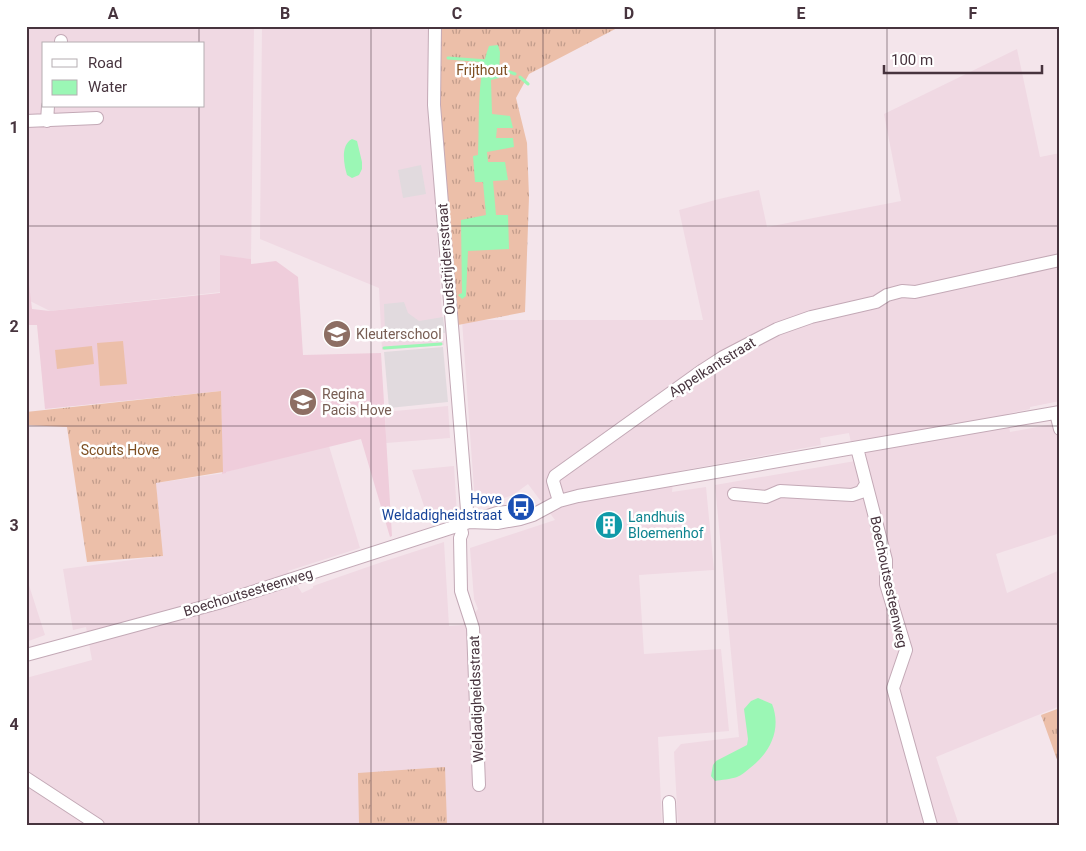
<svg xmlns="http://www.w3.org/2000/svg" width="1086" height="851" viewBox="0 0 1086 851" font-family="Roboto,sans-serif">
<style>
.residential{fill:#f0d9e3;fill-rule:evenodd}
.education{fill:#efcddb}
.grass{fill:url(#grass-tufts)}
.garden{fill:#ecbfa9}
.parking{fill:#e1dade}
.water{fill:#9bf7b5}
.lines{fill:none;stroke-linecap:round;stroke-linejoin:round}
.stream{stroke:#9bf7b5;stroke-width:3}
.minor-casing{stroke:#c3a9b6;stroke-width:14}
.minor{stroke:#fff;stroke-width:12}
.grid{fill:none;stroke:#47343e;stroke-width:1;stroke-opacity:0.55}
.labels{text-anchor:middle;stroke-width:5;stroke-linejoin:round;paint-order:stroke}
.park-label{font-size:14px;fill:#7e4f22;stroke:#fff}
.street-label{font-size:14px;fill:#47343e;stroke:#fff}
.education-label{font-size:14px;fill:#785e54;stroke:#fff;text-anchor:start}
.transit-label{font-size:14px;fill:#164399;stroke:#fff;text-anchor:end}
.culture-label{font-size:14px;fill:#0d838f;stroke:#fff;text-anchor:start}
.neatline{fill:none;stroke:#47343e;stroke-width:2}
.grid-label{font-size:16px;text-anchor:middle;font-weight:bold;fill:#47343e}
</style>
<defs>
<pattern id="grass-tufts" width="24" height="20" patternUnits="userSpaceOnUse" patternTransform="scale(1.25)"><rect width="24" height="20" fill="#ecbfa9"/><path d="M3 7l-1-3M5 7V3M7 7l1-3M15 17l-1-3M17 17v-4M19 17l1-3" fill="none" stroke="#c19c8b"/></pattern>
</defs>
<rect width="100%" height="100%" fill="#f4e5eb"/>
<!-- residential -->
<path class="residential" d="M26,26H254L251,259L220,256L221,292L50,311L30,301L28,276L26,275ZM44,44H204V106H44Z
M262,26H397L431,30L428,91L444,345L382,350L379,288L260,239Z
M1017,49L1040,157L1060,153V401L1030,407V409L1007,414L1010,432L1053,424L1060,445V533L996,554L1007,593L1060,570V706L936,757L959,825H678L674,752L681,744L739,737L715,485L867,459L861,442L851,443L849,433L820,438L821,445L674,472L672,492L706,487L714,570L639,575L644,654L721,649L729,731L658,737L662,825H26V678L92,660L86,627L73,630L63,569L162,556L156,483L225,473V472L329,446L360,548L288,571L302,593L313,588V586L382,562L444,542L449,626L463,625L478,609L474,599L470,548L555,520L528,484L513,495L481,506L475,504L462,320H703L679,210L719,199L759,190L767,227L901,201L884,114Z
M448,406L450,438L386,443L385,412Z
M454,466L457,515L430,524L412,470Z
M26,576L45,635L26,642Z"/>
<!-- education -->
<path class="education" d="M220,255L251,259V264L276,261L298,277L303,355L381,353L392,536L390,537L361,439L226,472V473L222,474L221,391L45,409L37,325H26V275L28,276L32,309L50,311L220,293Z"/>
<!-- grass -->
<path class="grass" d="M441,26H621L529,74L516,98L527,143L529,197L525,312L458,325L438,89Z
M221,391L223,472L156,483L163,556L87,562L67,427L26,425V412Z
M1060,708V768L1041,715Z
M445,767L447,825H359L358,773Z"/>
<!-- garden -->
<path class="garden" d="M123,341L127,384L100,386L97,343Z
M92,346L94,364L57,369L55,350Z"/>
<!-- parking -->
<path class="parking" d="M421,165L426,194L403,198L398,170Z
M404,302L408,313L419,321L443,317L445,333L436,332L433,338L395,342L394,334H385L384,304Z
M443,347L448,402L389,408L384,352Z"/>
<!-- water -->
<path class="water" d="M498,45L500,52L499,78L491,80L492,114L510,116L513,128H497L496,138H513L514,147L487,152L488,162H505L508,180L493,181L496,215H508L509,249L468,251L466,296L462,299L458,295L462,293L461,220L486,215L483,182H475L473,156L478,155C480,119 476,80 489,46Z
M352,139L357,141L362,162V169L359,175L352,178L347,175C344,165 340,145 352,139Z
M758,698L772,704C782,729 770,753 750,768C746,771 742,775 737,777C731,779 721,780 715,781L711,776L713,765L716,761L747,745L748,739L744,709L751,701Z"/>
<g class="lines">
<!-- stream -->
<path class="stream" d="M448,58L487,61
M497,67L515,74
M520,77L528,84
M384,348L441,344"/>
<defs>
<path id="minor" d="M435,26L434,105L468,522
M61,44V41
M26,121L97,118
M47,121L48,106
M1056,413L1060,429
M857,448L886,560V584L906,650L893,688L931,825
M734,494L766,497L780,491L852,495L861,492L866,484
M559,501L553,481L555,476L703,370L723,357L777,329L811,317L876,302L887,295L902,291L915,292L1060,260
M468,522L497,523L520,519L533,515L559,501L578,496L1060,412
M460,525L462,533L460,538L461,591L473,628L479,785
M26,655L218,603L497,513L526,510
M26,778L98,825
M669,802L670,825"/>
</defs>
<!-- minor casing -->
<use href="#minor" class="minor-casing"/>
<!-- minor -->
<use href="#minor" class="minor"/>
</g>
<!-- grid -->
<path class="grid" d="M199,26V44M371,26V825M543,26V825M715,26V825M887,26V825M199,106V825M26,226H1060M26,426H1060M26,624H1060"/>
<!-- icons -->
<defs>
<symbol id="school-disc" viewBox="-11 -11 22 22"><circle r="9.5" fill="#8d6e63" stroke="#fff"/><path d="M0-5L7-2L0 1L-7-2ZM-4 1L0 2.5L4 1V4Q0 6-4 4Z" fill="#fff"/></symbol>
<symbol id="bus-disc" viewBox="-11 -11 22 22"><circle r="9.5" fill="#1a4fb4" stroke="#fff"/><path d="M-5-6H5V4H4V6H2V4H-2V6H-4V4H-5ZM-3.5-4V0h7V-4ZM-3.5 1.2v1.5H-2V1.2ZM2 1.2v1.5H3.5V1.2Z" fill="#fff"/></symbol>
<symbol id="building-disc" viewBox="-11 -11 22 22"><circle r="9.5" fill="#0f9aa8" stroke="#fff"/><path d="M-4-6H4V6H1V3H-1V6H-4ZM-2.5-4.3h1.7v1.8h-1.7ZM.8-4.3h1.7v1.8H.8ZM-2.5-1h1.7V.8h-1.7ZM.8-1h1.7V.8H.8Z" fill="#fff"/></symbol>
</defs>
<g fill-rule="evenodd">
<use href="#school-disc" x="321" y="318" width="32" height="32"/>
<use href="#school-disc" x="287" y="386" width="32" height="32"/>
<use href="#bus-disc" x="505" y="491" width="32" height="32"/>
<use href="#building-disc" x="593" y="509" width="32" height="32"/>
</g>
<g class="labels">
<!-- park labels -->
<g class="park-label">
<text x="482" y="75">Frijthout</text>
<text x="120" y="455">Scouts Hove</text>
</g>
<!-- street labels -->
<g class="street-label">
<text transform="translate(446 259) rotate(-94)" y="5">Oudstrijdersstraat</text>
<text transform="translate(712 367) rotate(-32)" y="5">Appelkantstraat</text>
<text transform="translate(889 582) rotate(78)" y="5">Boechoutsesteenweg</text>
<text transform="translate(248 592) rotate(-17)" y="5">Boechoutsesteenweg</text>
<text transform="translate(476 699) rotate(-92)" y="5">Weldadigheidsstraat</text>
</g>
<!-- education labels -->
<g class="education-label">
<text x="356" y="339">Kleuterschool</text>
<text x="322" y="399">Regina<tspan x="322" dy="16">Pacis Hove</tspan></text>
</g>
<!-- transit labels -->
<g class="transit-label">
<text x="502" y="504">Hove<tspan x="502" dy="16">Weldadigheidstraat</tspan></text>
</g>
<!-- culture labels -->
<g class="culture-label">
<text x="628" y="522">Landhuis<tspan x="628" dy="16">Bloemenhof</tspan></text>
</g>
</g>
<!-- border -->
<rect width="1086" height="851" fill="none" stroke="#ffffff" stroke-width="55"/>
<!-- legend -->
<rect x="42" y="42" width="162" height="65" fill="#ffffff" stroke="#b5aeb2"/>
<rect x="52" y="59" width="25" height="8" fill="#ffffff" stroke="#b5aeb2"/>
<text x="88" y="68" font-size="15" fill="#47343e">Road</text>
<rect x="52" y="80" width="25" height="15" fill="#9bf7b5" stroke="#b5aeb2"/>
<text x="88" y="92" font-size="15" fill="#47343e">Water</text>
<!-- scale -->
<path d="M884 65v8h158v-8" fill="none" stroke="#47343e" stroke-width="2.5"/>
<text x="891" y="65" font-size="15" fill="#47343e" stroke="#ffffff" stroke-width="4" paint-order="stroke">100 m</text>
<rect x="28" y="28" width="1030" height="796" class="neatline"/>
<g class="grid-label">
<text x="113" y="19">A</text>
<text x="285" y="19">B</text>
<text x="457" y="19">C</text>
<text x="629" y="19">D</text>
<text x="801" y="19">E</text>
<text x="973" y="19">F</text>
<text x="14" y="133">1</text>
<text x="14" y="332">2</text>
<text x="14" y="531">3</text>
<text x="14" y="730">4</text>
</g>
</svg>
